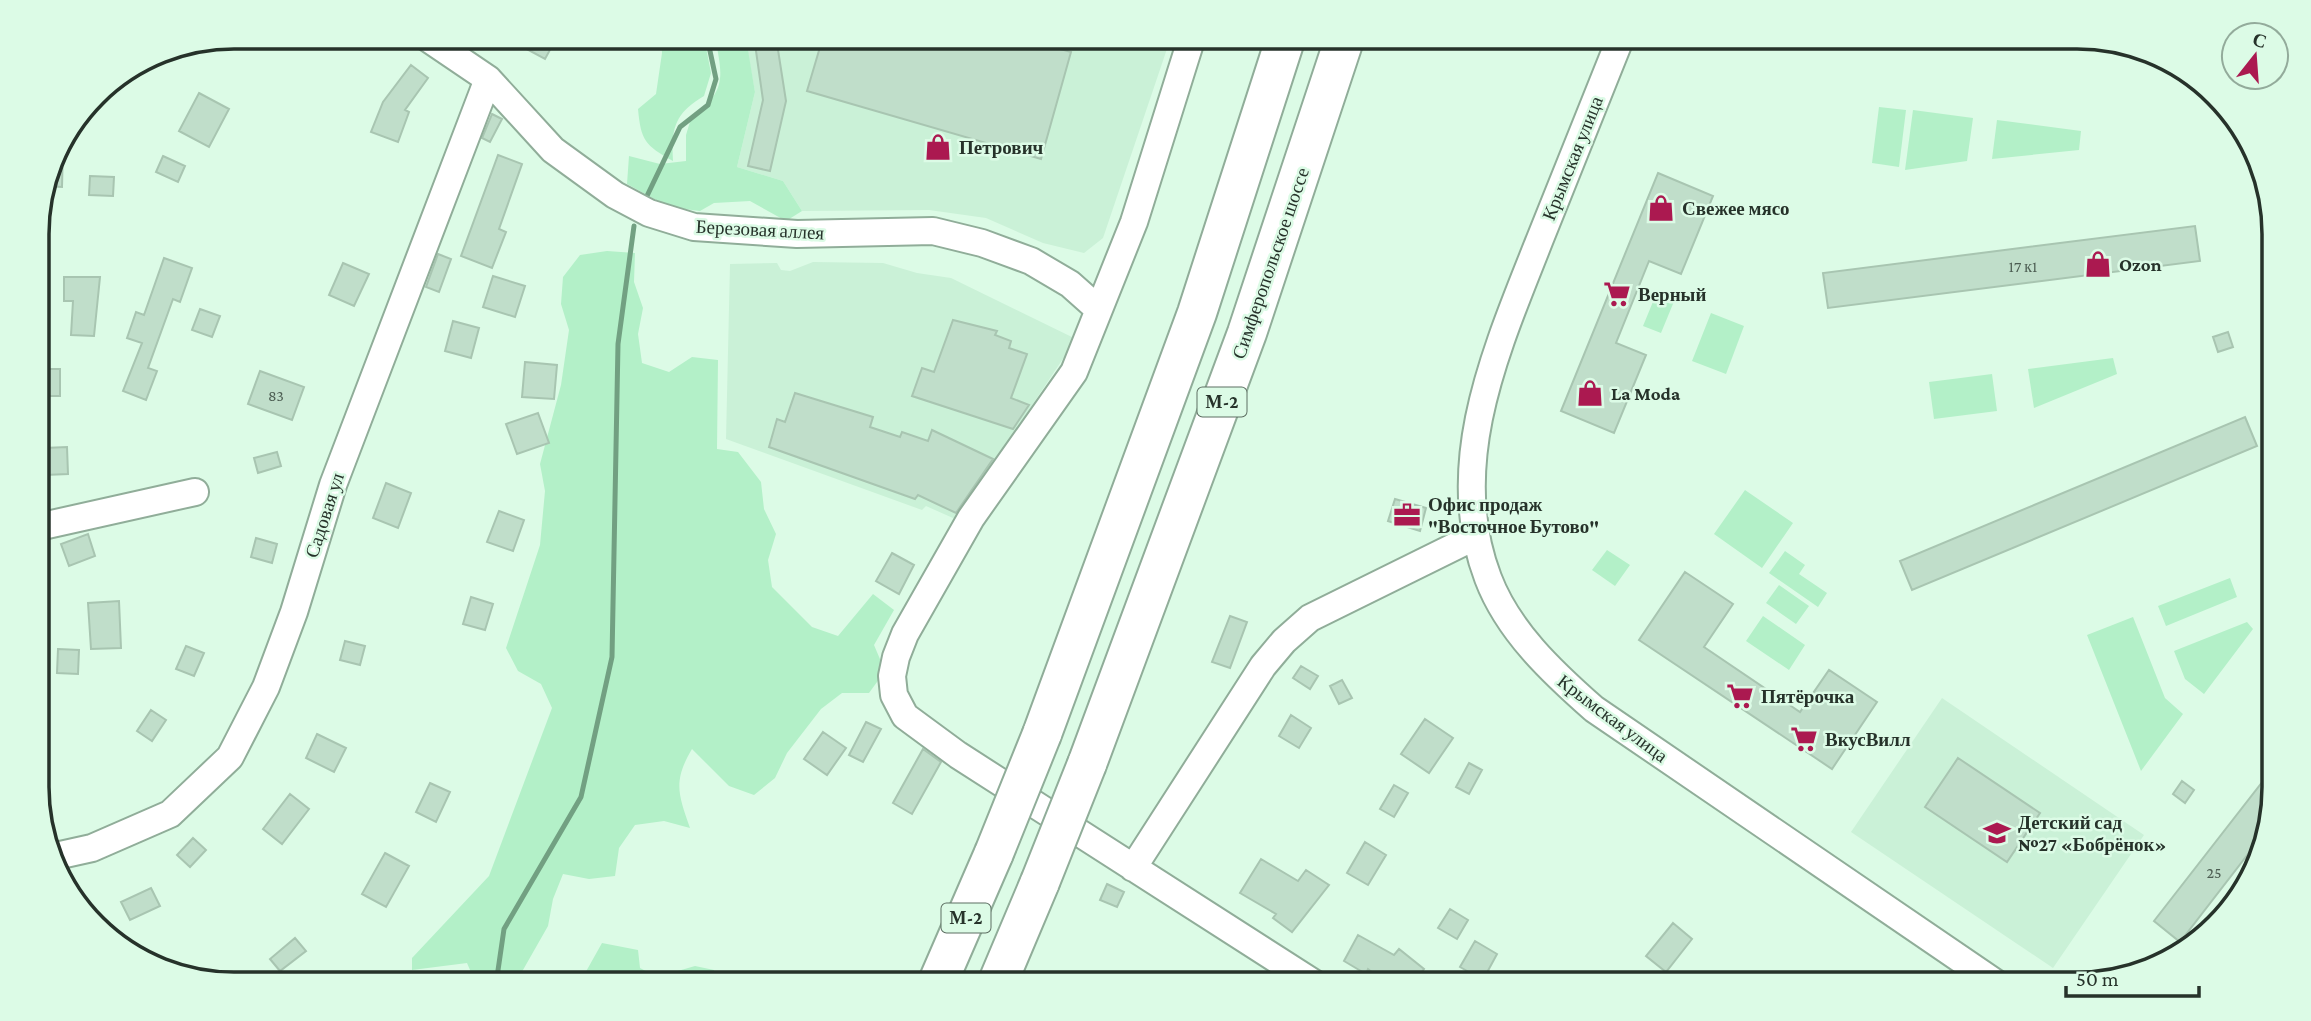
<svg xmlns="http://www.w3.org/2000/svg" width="2311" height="1021" viewBox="0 0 2311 1021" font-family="'Crimson Pro',serif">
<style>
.built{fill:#caf1d7}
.green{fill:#b3f0c8}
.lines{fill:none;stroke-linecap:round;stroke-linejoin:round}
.stream{stroke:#72a082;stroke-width:5}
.building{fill:#c0deca;stroke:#a8c5b1;stroke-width:2}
.minor-casing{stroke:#90ad99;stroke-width:30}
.highway-casing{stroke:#90ad99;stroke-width:42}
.minor{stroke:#fff;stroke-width:26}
.highway{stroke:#fff;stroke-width:38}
.highway-bridge-casing{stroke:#90ad99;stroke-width:42;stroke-linecap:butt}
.highway-bridge{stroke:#fff;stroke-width:38}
.labels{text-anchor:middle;stroke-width:5;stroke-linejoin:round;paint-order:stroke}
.number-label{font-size:16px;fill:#4c5d52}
.shield{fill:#dcfbe6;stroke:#5d6e62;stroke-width:2}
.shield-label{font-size:18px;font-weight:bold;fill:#26322a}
.poi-label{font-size:19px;font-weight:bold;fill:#26322a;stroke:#dcfbe6;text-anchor:start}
.street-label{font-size:19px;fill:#26322a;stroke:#dcfbe6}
.rim{fill:none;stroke:#26322a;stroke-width:3.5}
</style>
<rect width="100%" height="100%" fill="#dcfbe6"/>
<!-- built -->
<path class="built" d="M745,37H1171L1103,238L1084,253L1043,243L986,218L929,210L802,211L783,181L737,167L755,92Z
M813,262L883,263L917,273L951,278L1076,339L1017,428L962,522L926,506L922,510L726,439L730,264L777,263L781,270L790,271Z
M1942,698L2144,835L2053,968L1851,832Z"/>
<!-- green -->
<path class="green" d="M661,37H704L711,73L704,96C675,113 671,128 673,161C645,145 641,141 638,109L656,94L662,53Z
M715,37L746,38L755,92L737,167L783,181L802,211L786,221L750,201L714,203L700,211L669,207L627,184L629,156L660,164L686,161V135L692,115C728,92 722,74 715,37Z
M1879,107L1906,110L1899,167L1872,163Z
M1913,110L1973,118L1967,161L1905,170Z
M1997,120L2081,131L2079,150L1992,159Z
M607,251L635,253L634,282L643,308L638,334L642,363L669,372L692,357L718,360L717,449L738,452L761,482L764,509L776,534L768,560L772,587L812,627L838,636L873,594L894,610L874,645L885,671L869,693H842L821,709L787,753L775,778L754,795L729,786L692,749C673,781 678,794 690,828L664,821L635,825L619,848L615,876L589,879L563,874L553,899L548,926L515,984H476L467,963L412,970V958L489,876L552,708L541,684L518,671L506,648L540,545L545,491L540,464L561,385L569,330L561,304L563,277L580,255Z
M1657,292L1675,299L1661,333L1643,326Z
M1711,313L1744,326L1726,374L1692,361Z
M2113,358L2117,374L2034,408L2028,369Z
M1992,374L1997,411L1934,419L1929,382Z
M1745,490L1793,523L1762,568L1714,534Z
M1607,550L1630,565L1615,586L1592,570Z
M1785,551L1805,565L1799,574L1827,593L1818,607L1769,573Z
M2230,578L2237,597L2166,626L2158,606Z
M1779,585L1809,606L1796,624L1766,603Z
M1763,616L1805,645L1789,670L1746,641Z
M2133,617L2165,698L2183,714L2141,771L2087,635Z
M2247,622L2253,629L2204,694L2185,679L2174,651Z
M602,943L638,950L640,968L657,977L695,966L714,970L716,984H579Z"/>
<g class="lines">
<!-- stream -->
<path class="stream" d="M646,198L680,127L708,105L716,79L707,37
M496,984L504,929L581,797L612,657L618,344L634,226"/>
</g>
<!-- building -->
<path class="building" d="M529,37H557L545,59L523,47Z
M754,37H776L786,101L770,171L748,166L763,100Z
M823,37H1018L1071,52L1041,159L807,91Z
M411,65L428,78L405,110L409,112L398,142L371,132L383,102Z
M199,93L229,109L209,147L179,131Z
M492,114L502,119L490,142L482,138Z
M57,146L63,147L62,187L46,186Z
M498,155L522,164L499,229L506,232L492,268L461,256Z
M163,156L185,166L178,182L156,172Z
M1658,173L1713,196L1681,274L1649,261L1616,343L1646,355L1614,433L1561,411Z
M90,176L114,177L113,196L89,195Z
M2195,226L2200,261L1828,308L1823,273Z
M438,254L451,259L439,292L426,287Z
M164,258L192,268L180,302L173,299L148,368L157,371L146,400L123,391L142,343L127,338L136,312L144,315Z
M343,263L369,274L354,306L329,295Z
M493,276L525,286L515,317L483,307Z
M64,277H100L94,336L71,335L73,301H64Z
M200,309L220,316L212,337L192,330Z
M953,320L997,331L995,335L1011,341L1009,348L1027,354L1011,398L1029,405L1013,429L912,396L922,368L934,372Z
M453,321L479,328L471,358L445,351Z
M2228,332L2233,347L2218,352L2213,337Z
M525,362L557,365L554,399L522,397Z
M40,369H60V396H39Z
M260,371L304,387L292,420L248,404Z
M795,393L873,417L870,427L900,437L902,432L928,441L932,430L993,459L956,513L918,495L915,499L769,447L777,419L785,422Z
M538,413L549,443L517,454L506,424Z
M2245,417L2257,446L1912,590L1900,561Z
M67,447L68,474L45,475L44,448Z
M277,452L281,466L258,473L254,458Z
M386,483L411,493L398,528L373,518Z
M1395,499L1426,508L1420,531L1388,521Z
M499,511L524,520L513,551L487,542Z
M88,534L95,556L69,566L61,544Z
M256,538L277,544L272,563L251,557Z
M892,553L914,565L899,594L876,581Z
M1685,572L1733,604L1704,647L1800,712L1829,670L1877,702L1832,769L1639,640Z
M471,597L493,604L485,630L463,624Z
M119,601L121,648L91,649L88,603Z
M1230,616L1247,622L1230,668L1212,662Z
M345,641L365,646L360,665L340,660Z
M186,646L204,653L194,676L176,669Z
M58,649L79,650L78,674L57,673Z
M1301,666L1318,676L1310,689L1293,678Z
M1342,680L1352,698L1339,704L1330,686Z
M151,710L166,720L152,741L137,731Z
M1291,715L1311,728L1299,748L1279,736Z
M1425,719L1453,738L1429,773L1401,754Z
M866,722L881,729L863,762L849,755Z
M823,732L846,748L827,775L804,759Z
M317,734L346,748L334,772L306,758Z
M923,749L941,762L912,814L893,803Z
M1958,758L2040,813L2007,862L1925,807Z
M1469,763L1482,770L1469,794L1456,787Z
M2274,767V788L2265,832L2180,942L2154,921Z
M2182,781L2194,790L2185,803L2173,794Z
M430,783L450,792L436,822L416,812Z
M1394,785L1408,793L1394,817L1380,809Z
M290,794L309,809L282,844L263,829Z
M193,838L206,850L190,867L177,855Z
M1365,842L1386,855L1368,885L1347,873Z
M385,853L409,866L386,907L362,894Z
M1261,859L1298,881L1306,870L1329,885L1292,932L1273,918L1276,914L1240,893Z
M1107,884L1124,892L1117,907L1100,900Z
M151,888L160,906L130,920L121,902Z
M1450,909L1468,920L1457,939L1438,928Z
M1673,923L1692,939L1666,972L1646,956Z
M1358,935L1394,955L1399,949L1424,969L1413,984H1387L1368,969L1366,974L1344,961Z
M295,938L306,951L280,971L270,959Z
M1475,941L1497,954L1483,980L1460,967Z"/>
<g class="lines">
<defs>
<path id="minor" d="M426,37L488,79L553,150L615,195L649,213L694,227L797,234L933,231L982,243L1031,261L1070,284L1097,308
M1192,37L1134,222L1074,372L971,518L905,634L896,657L892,676L894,695L905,716L958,755L1315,984
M1621,37C1594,104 1567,172 1540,239C1498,346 1444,463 1488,578C1508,631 1552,672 1594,709L1997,984
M38,527L195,492
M56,856L92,848L170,814L230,757L266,687L294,612L333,485L488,79
M1133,868L1263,666L1284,641L1310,618L1476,536"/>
<path id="highway" d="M1042,734L1197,313L1286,37
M1087,764L1247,333L1345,37
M937,984L994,853
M997,984L1040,882"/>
</defs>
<!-- minor casing -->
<use href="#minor" class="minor-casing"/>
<!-- highway casing -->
<use href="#highway" class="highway-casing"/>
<!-- minor -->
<use href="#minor" class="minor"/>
<!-- highway -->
<use href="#highway" class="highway"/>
<defs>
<path id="highway-bridge" d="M994,853L1042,734
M1040,882L1087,764"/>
</defs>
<!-- highway-bridge casing -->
<use href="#highway-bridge" class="highway-bridge-casing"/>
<!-- highway-bridge -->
<use href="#highway-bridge" class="highway-bridge"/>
</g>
<!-- icons -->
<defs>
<symbol id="shop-bare" viewBox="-9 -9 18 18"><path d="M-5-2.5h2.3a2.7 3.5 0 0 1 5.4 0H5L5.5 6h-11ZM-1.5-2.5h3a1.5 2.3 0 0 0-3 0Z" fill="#ab1950" stroke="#dcfbe6" stroke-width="2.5" paint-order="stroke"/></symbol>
<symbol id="supermarket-bare" viewBox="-9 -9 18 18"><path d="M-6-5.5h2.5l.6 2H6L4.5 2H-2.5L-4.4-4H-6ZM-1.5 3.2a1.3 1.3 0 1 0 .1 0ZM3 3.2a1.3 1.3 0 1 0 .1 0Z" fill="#ab1950" stroke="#dcfbe6" stroke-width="2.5" paint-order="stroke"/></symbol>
<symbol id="office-bare" viewBox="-9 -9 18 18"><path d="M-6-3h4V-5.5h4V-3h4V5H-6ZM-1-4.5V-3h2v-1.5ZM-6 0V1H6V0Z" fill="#ab1950" stroke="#dcfbe6" stroke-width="2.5" paint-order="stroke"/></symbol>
<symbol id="school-bare" viewBox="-9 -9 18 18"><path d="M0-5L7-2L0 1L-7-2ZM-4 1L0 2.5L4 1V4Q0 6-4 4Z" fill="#ab1950" stroke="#dcfbe6" stroke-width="2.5" paint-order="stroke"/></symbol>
</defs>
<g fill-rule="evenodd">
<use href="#shop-bare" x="919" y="128" width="38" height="38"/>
<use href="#shop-bare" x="1642" y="189" width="38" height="38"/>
<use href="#shop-bare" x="2079" y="245" width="38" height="38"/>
<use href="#supermarket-bare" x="1598" y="275" width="38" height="38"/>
<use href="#shop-bare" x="1571" y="374" width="38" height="38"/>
<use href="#office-bare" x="1388" y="496" width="38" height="38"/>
<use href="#supermarket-bare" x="1721" y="677" width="38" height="38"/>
<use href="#supermarket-bare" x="1785" y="720" width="38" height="38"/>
<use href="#school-bare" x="1978" y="814" width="38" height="38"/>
</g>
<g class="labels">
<!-- number labels -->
<g class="number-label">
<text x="2023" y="272">17 к1</text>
<text x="276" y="401">83</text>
<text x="2214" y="878">25</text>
</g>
<!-- shield labels -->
<g class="shield">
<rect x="1197.5" y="387.5" width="49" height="29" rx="5"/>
<rect x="941.5" y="903.5" width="49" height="29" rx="5"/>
</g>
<g class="shield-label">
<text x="1222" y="408">М-2</text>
<text x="966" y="924">М-2</text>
</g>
<!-- poi labels -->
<g class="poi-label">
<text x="959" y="154">Петрович</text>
<text x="1682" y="215">Свежее мясо</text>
<text x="2119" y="271">Ozon</text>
<text x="1638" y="301">Верный</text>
<text x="1611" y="400">La Moda</text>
<text x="1428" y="511">Офис продаж<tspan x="1428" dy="22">"Восточное Бутово"</tspan></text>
<text x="1761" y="703">Пятёрочка</text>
<text x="1825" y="746">ВкусВилл</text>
<text x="2018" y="829">Детский сад<tspan x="2018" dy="22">№27 «Бобрёнок»</tspan></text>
</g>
<!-- street labels -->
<g class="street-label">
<text transform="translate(1572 158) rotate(-68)" y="7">Крымская улица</text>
<text transform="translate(760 229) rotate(3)" y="7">Березовая аллея</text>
<text transform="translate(1270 263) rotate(-71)" y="7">Симферопольское шоссе</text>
<text transform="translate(324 515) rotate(-72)" y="7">Садовая ул</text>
<text transform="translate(1613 718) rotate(37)" y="7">Крымская улица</text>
</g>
</g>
<!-- crop -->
<path d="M0 0H2311V1021H0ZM234 49H2077A185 185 0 0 1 2262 234V787A185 185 0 0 1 2077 972H234A185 185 0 0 1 49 787V234A185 185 0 0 1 234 49Z" fill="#dcfbe6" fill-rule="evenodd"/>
<path class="rim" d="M234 49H2077A185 185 0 0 1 2262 234V787A185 185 0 0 1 2077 972H234A185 185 0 0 1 49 787V234A185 185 0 0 1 234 49Z"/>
<!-- north arrow -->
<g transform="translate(2255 56) rotate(17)"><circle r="33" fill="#dcfbe6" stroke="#93ab9b" stroke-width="2"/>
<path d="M0-5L12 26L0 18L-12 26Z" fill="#ab1950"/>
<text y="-10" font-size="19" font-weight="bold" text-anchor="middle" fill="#26322a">С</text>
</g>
<!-- scale -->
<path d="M2066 986v10h133v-10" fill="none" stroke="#26322a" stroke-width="3.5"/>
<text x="2076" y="986" font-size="21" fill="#26322a" stroke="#dcfbe6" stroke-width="5" paint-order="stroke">50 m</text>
</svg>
